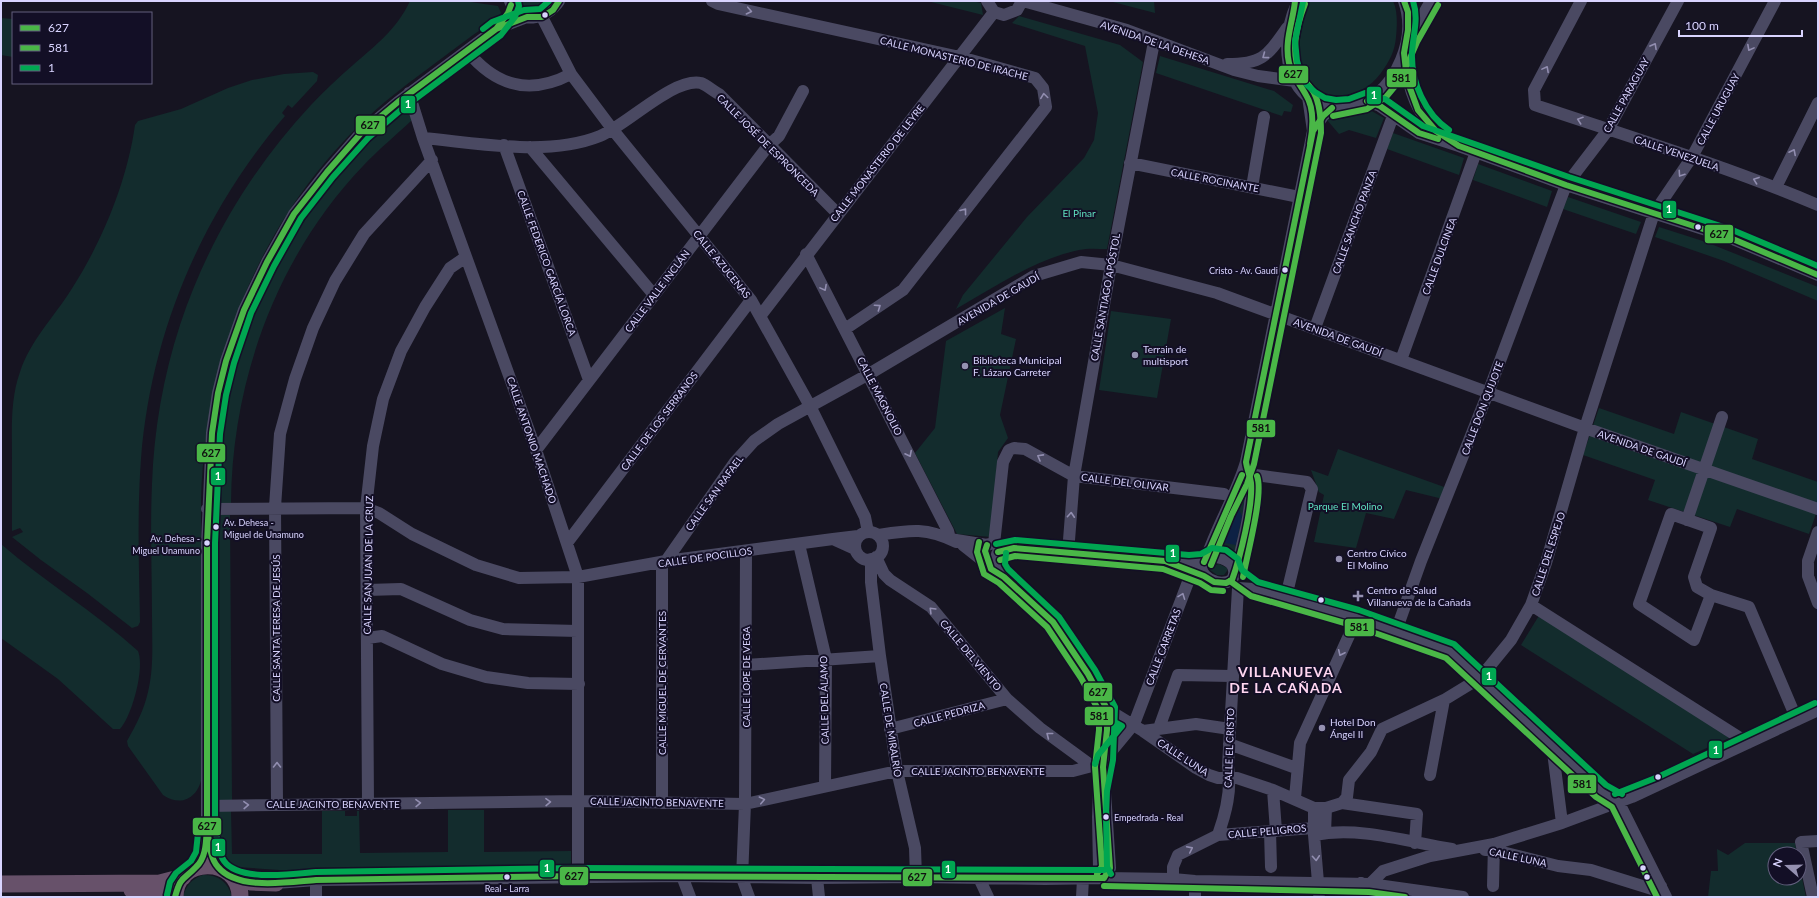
<svg xmlns="http://www.w3.org/2000/svg" width="1819" height="898" viewBox="0 0 1819 898" font-family="Lato,sans-serif">
<style>
.green{fill:#132c2d}
.water{fill:#0d2144}
.lines{fill:none;stroke-linecap:round;stroke-linejoin:round}
.minor{stroke:#4a4962;stroke-width:12}
.highway{stroke:#67516a;stroke-width:17}
.bus-1-casing{stroke:#130f26;stroke-width:9}
.bus-2-casing{stroke:#130f26;stroke-width:9}
.bus-3-casing{stroke:#130f26;stroke-width:9}
.bus-1{stroke:#4ab747;stroke-width:6}
.bus-2{stroke:#4ab747;stroke-width:6}
.bus-3{stroke:#00a651;stroke-width:6}
.oneway{stroke:#928eb0}
.bus-dot{fill:#d9d4ff;stroke:#130f26;stroke-width:1.5}
.poi-dot{fill:#9591b1;stroke:#130f26;stroke-width:1.5}
.labels{text-anchor:middle;stroke-width:4;stroke-linejoin:round;paint-order:stroke}
.bus-label{font-size:9px;fill:#d9d4ff;stroke:#130f26;text-anchor:end}
.street-label{font-size:10px;fill:#d9d4ff;stroke:#130f26}
.park-label{font-size:10px;fill:#5fe0c0;stroke:#130f26}
.poi-label{font-size:10px;fill:#d9d4ff;stroke:#130f26;text-anchor:start}
.district-label{font-size:14px;font-weight:bold;letter-spacing:1px;fill:#ffd6f0;stroke:#130f26}
.line-badge{stroke:#130f26;stroke-width:1.5}
.badge-label{font-size:11px;text-anchor:middle;font-weight:bold;fill:#fff}
.pale-badge-label{font-size:11px;text-anchor:middle;font-weight:bold;fill:#111}
</style>
<rect width="100%" height="100%" fill="#161421"/>
<!-- green -->
<path class="green" d="M410,1H464L498,6L501,13C496,22 481,29 473,35C444,57 414,78 386,101C268,201 206,346 201,499L202,776C199,797 182,808 163,795L128,746L127,741C136,725 144,710 148,692C154,668 152,642 152,617C152,573 150,529 152,484C154,430 163,377 180,325C207,243 252,168 311,105C324,91 338,78 353,65C376,45 397,29 410,1Z
M518,1H548C539,11 528,11 518,1Z
M927,1H972L981,3L983,15Z
M1109,1H1154L1155,13Z
M1310,1H1393C1398,11 1397,26 1396,37C1395,51 1389,62 1381,73C1354,110 1299,101 1297,51C1296,32 1302,17 1310,1Z
M1019,16L1120,45L1143,62L1107,249C1098,249 1088,248 1079,250C1035,259 995,287 956,309L963,295L1027,217L1084,158L1094,140L1098,113L1085,46L1012,23Z
M1,18L13,19V57L1,55Z
M1160,56L1274,91L1293,105L1291,112L1284,111L1282,116L1156,73Z
M313,72L318,75L317,81L292,108L288,105L282,113L285,116C202,213 151,332 141,459C137,513 139,568 140,622L138,626L132,628L87,593L41,560L12,537L23,532L20,528L12,531C12,507 12,483 12,459C12,429 10,400 20,372C30,341 54,317 71,290C102,242 127,182 135,125L138,121L181,109L228,88L252,80L284,74Z
M406,109H408L412,120C396,135 378,150 363,166C277,256 232,380 231,503H218C219,471 221,439 227,407C249,290 315,185 406,109Z
M1368,109L1384,118L1376,138L1349,130L1339,134L1327,120L1350,117Z
M1393,133L1464,158L1459,175L1387,149Z
M1478,164L1552,191L1547,207L1473,180Z
M1568,197L1641,222L1636,234L1563,209Z
M1659,227L1706,242L1818,287V301L1724,261L1655,237Z
M1005,308L1001,334L1016,339L1000,415L1008,438L998,452L991,537L957,534L915,453L935,428L946,341Z
M1111,311L1171,319L1157,398L1099,390Z
M1599,408L1674,434L1681,412L1758,439L1752,459L1818,482V508L1809,534L1737,509L1730,527L1648,500L1655,480L1583,455Z
M1338,449L1447,488L1443,499L1406,490L1394,519L1366,513L1356,548L1314,542L1324,495L1319,492L1311,470L1328,476Z
M1241,498L1245,501L1234,560L1212,553L1235,499Z
M218,515H230L232,800H219Z
M1,544C45,582 95,612 138,651C145,668 132,716 120,729H113L58,679L1,638Z
M1219,564L1227,568V571L1224,575H1217L1210,570L1211,566Z
M1540,614L1734,736L1693,754L1521,645Z
M448,810H484V852L571,851V868L308,872L237,867L222,861L216,851V814L218,811H231L232,854H322V811H345V816H357V811H359L360,853L448,852Z
M1745,843H1795L1797,854H1775V878H1799V864L1806,897H1708L1711,871H1718L1717,849L1728,855Z
M203,875C219,875 228,882 232,897H183C186,885 192,879 203,875Z"/>
<!-- water -->
<path class="water" d="M1235,510H1239L1242,516L1236,545L1219,542L1232,512Z"/>
<g class="lines">
<!-- minor -->
<path class="minor" d="M510,1C519,26 546,20 559,1
M712,1L718,4L960,57L1035,78L1043,88L1046,107L903,290L845,329
M987,1L994,12L1004,15L1017,10L1022,1
M1023,1L1127,30L1234,70L1258,76L1295,81
M1298,1C1283,33 1280,79 1313,101C1320,107 1330,108 1339,108C1370,105 1389,89 1401,60C1409,41 1411,21 1404,1
M1581,1L1534,90L1535,105C1630,137 1726,166 1818,205
M542,17L571,74L613,130L751,300L810,406L865,517L868,532
M1408,41L1431,1
M467,51C496,86 529,96 571,74
M1404,54C1408,88 1416,118 1446,138
M1227,64C1263,64 1267,56 1287,28
M409,93L423,138L536,450L578,577V876
M1367,101L1380,106L1419,133L1459,146L1566,185L1728,237L1818,275
M1313,131L1323,116L1332,108
M423,138C479,143 548,157 600,136C627,125 674,77 701,83C707,85 713,91 719,94L837,213
M504,145L589,380
M530,147L654,295
M1130,163L1299,197
M1252,187L1264,117
M1776,187L1818,103
M806,254L948,531L950,539
M761,315L994,12
M1315,328L1393,116
M1401,360L1476,152
M536,450L768,146L779,136L803,91
M1248,474L1307,482L1312,489L1286,597
M207,509L366,508L379,513L412,534L476,565L519,578L578,577L666,561L833,539
M1671,514L1711,528L1694,577L1697,587L1711,595L1694,640L1639,604Z
M1687,520L1722,417
M1818,532L1808,561V576L1818,603
M855 546a14 14 0 1 1 28 0a14 14 0 1 1-28 0Z
M878,535C910,530 926,527 956,542
M950,539L987,545L993,543L1014,548L1068,553L1189,563L1204,562
M567,543L751,300
M799,544L826,659L825,786
M994,544L1003,462L1009,450L1014,448L1025,449L1074,476L1224,494
M963,545L1001,575
M855,549L833,539L858,536
M746,551L745,804L742,878L749,897
M1068,553L1074,476L1111,265L1154,42
M997,554V565L1001,574L1053,622L1088,674L1107,709L1105,759L1099,790L1098,817L1099,869L1104,878
M876,557L884,574L890,580L931,607L1007,699L1040,728L1092,766
M1212,557C1226,557 1240,565 1232,580C1212,591 1187,565 1212,557Z
M871,559V582L880,656L897,771L915,848L916,877
M1206,559C1217,525 1236,496 1246,462L1313,131L1308,97
M666,561L735,462L754,441L778,424L869,374L1034,276L1081,262L1111,265L1217,293L1585,428L1818,509
M1235,571C1242,549 1252,508 1251,485C1251,480 1248,473 1247,467
M1238,588L1254,589L1319,607L1396,631L1450,651L1601,791L1618,801L1666,897
M367,590L401,589L470,620L503,629L578,631
M1711,595L1749,607L1797,720
M1531,605L1748,743
M1396,631L1421,561L1488,393L1566,185L1608,130L1678,1
M367,638L382,636L442,664L486,677L528,683L579,684
M746,665L880,656
M1107,709L1143,731L1196,724L1230,729
M1159,728L1178,675L1232,676
M890,729L1007,699
M1143,731L1196,768L1209,775L1218,778H1237L1273,790L1314,808
M1229,744L1296,768
M1552,744L1562,823
M1105,759L1134,724L1188,582L1196,573
M1430,775L1444,700
M1273,790L1276,831
M1295,798L1300,743L1357,618
M368,803L366,508L373,446L383,399L401,351L425,307L450,268L466,257
M662,803V562
M1342,803L1417,814L1415,843
M277,804L275,507L280,434L295,379L313,328L335,281L364,234L432,160
M207,806L579,801L745,804L897,771H1073L1092,766L1103,767
M1326,808L1342,803L1347,797L1349,780L1371,752L1382,729L1444,700L1480,678L1511,640L1531,605L1546,563L1585,428L1654,213L1692,157L1775,1
M207,826V543L212,433L218,393L226,361L244,310L267,262L294,214L327,172L362,132L398,102L496,29L527,17
M1270,831L1271,867
M1325,833L1326,808H1314V835C1360,826 1408,842 1452,849
M1218,835C1226,813 1232,790 1228,766L1238,588
M1314,835L1319,894
M1485,850H1494L1558,866L1591,870L1652,889L1661,886
M682,876L690,897
M817,878L819,897
M979,878L988,897
M1104,878L1110,868L1105,792
M1173,879V867L1178,855L1218,835L1314,828
M276,883L316,880L682,876L817,878L916,877L1045,879L1104,878L1173,879L1195,881L1370,884L1463,897
M1370,884L1383,871L1430,856L1494,844L1562,823L1632,797L1818,710
M1493,886L1494,844
M316,897V880
M1082,897L1083,879
M1195,897V881
M1359,897L1361,883
M1813,897L1801,842L1818,841"/>
<!-- highway -->
<path class="highway" d="M197,867L204,855L207,826
M234,878L251,882L276,883
M1,884L160,883L183,877
M132,890L162,897
M175,897C175,856 240,855 240,897"/>
<defs>
<path id="bus-1" d="M1295,1C1293,22 1284,41 1289,63C1292,75 1300,84 1306,95C1315,109 1313,128 1310,144
M1404,1L1408,12V30L1404,53L1407,80L1418,110L1436,131L1459,146L1566,185L1728,237L1818,275
M511,5L508,13L496,29L398,102L362,132L327,172L294,214L267,262L244,310L226,361L218,393L212,433L207,543V826C209,839 209,857 218,867C238,891 289,882 316,880L578,876L1104,878
M488,35L496,29L527,17H542L553,10L559,1
M1367,101L1380,106L1419,133L1438,139
M987,545L985,551L991,569L1004,577L1053,622L1088,674L1107,709V730L1103,767L1110,868L1104,878
M998,552L1014,548L1165,561L1204,576L1214,582L1226,583L1232,580C1240,558 1253,506 1251,483C1250,476 1247,469 1246,462L1313,131L1323,116L1332,108
M1204,562L1242,475
M175,897C181,875 183,881 196,867C207,857 206,839 207,825"/>
<path id="bus-2" d="M1333,116L1367,109L1386,97L1401,79L1417,42L1438,5
M979,542L977,552L984,574L999,583L1047,627L1081,678L1099,711V730L1095,767L1102,866L1097,874
M1000,560L1015,556L1163,569L1200,583L1211,590L1223,591
M1211,565L1231,516L1247,484L1254,464L1321,133C1321,120 1320,104 1314,93C1311,87 1305,82 1301,76C1290,52 1296,27 1305,4
M1243,577C1247,555 1264,493 1257,476
M1230,581L1251,596L1355,626L1446,658L1596,797L1612,807L1657,897
M1104,886L1369,892L1405,897"/>
<path id="bus-3" d="M518,1L519,6L515,17L501,35L403,108L368,138L333,177L301,218L274,266L251,313L234,363L226,395L220,434L215,543V825C217,837 217,851 224,861C239,882 293,874 316,872L578,868L1104,870
M1413,1C1419,19 1413,34 1412,53C1411,82 1425,114 1449,130
M1303,2L1295,41L1297,61L1301,74L1307,85L1315,92L1325,98L1336,100L1349,99L1365,93L1370,94L1385,99L1423,126L1569,177L1730,229L1818,266
M483,29L492,22L524,10L540,9L549,1
M996,544L1015,540L1189,555L1201,554L1212,548L1226,550L1238,559L1242,570L1258,582L1359,610L1454,644L1606,785L1622,794
M1006,553L1005,564L1008,569L1059,617L1095,670L1115,707L1113,760L1107,791L1106,817L1107,867L1111,874
M1095,764L1098,755L1122,726L1103,716
M1615,794L1658,777L1815,703
M167,895L170,882L176,873L191,861L196,852L199,824"/>
</defs>
<!-- bus-1 casing -->
<use href="#bus-1" class="bus-1-casing"/>
<!-- bus-2 casing -->
<use href="#bus-2" class="bus-2-casing"/>
<!-- bus-3 casing -->
<use href="#bus-3" class="bus-3-casing"/>
<!-- bus-1 -->
<use href="#bus-1" class="bus-1"/>
<!-- bus-2 -->
<use href="#bus-2" class="bus-2"/>
<!-- bus-3 -->
<use href="#bus-3" class="bus-3"/>
</g>
<!-- one-way arrows -->
<defs><path id="oneway-chevron" d="M-2-3.5L2.5 0L-2 3.5" fill="none" stroke-width="1.6" stroke-linecap="round" stroke-linejoin="round"/></defs>
<g class="oneway">
<use href="#oneway-chevron" transform="translate(749 11) rotate(12)"/>
<use href="#oneway-chevron" transform="translate(1654 46) rotate(-61)"/>
<use href="#oneway-chevron" transform="translate(1750 48) rotate(118)"/>
<use href="#oneway-chevron" transform="translate(1265 56) rotate(143)"/>
<use href="#oneway-chevron" transform="translate(1546 69) rotate(-62)"/>
<use href="#oneway-chevron" transform="translate(1044 96) rotate(-98)"/>
<use href="#oneway-chevron" transform="translate(1580 120) rotate(-161)"/>
<use href="#oneway-chevron" transform="translate(1793 152) rotate(-63)"/>
<use href="#oneway-chevron" transform="translate(1681 174) rotate(124)"/>
<use href="#oneway-chevron" transform="translate(1756 180) rotate(-160)"/>
<use href="#oneway-chevron" transform="translate(964 211) rotate(-52)"/>
<use href="#oneway-chevron" transform="translate(824 288) rotate(62)"/>
<use href="#oneway-chevron" transform="translate(878 307) rotate(-34)"/>
<use href="#oneway-chevron" transform="translate(909 454) rotate(63)"/>
<use href="#oneway-chevron" transform="translate(1040 457) rotate(-151)"/>
<use href="#oneway-chevron" transform="translate(1071 515) rotate(-86)"/>
<use href="#oneway-chevron" transform="translate(1182 596) rotate(-69)"/>
<use href="#oneway-chevron" transform="translate(932 610) rotate(-135)"/>
<use href="#oneway-chevron" transform="translate(1341 653) rotate(115)"/>
<use href="#oneway-chevron" transform="translate(1049 735) rotate(-142)"/>
<use href="#oneway-chevron" transform="translate(277 765) rotate(-90)"/>
<use href="#oneway-chevron" transform="translate(762 800) rotate(-13)"/>
<use href="#oneway-chevron" transform="translate(548 802) rotate(-1)"/>
<use href="#oneway-chevron" transform="translate(418 803) rotate(-1)"/>
<use href="#oneway-chevron" transform="translate(246 805) rotate(-2)"/>
<use href="#oneway-chevron" transform="translate(1190 849) rotate(-26)"/>
<use href="#oneway-chevron" transform="translate(1316 858) rotate(86)"/>
</g>
<!-- markers -->
<g class="bus-dot">
<circle cx="545" cy="15" r="3.5"/>
<circle cx="1698" cy="227" r="3.5"/>
<circle cx="1285" cy="270" r="3.5"/>
<circle cx="216" cy="527" r="3.5"/>
<circle cx="207" cy="543" r="3.5"/>
<circle cx="1321" cy="600" r="3.5"/>
<circle cx="1658" cy="777" r="3.5"/>
<circle cx="1106" cy="817" r="3.5"/>
<circle cx="1643" cy="868" r="3.5"/>
<circle cx="507" cy="877" r="3.5"/>
<circle cx="1647" cy="877" r="3.5"/>
</g>
<g class="poi-dot">
<circle cx="1135" cy="355" r="4"/>
<circle cx="965" cy="366" r="4"/>
<circle cx="1339" cy="559" r="4"/>
<path d="M1356 590h4v4h4v4h-4v4h-4v-4h-4v-4h4z"/>
<circle cx="1322" cy="728" r="4"/>
</g>
<g class="labels">
<!-- bus labels -->
<g class="bus-label">
<text x="1278" y="274">Cristo - Av. Gaudi</text>
<text x="224" y="526" text-anchor="start">Av. Dehesa -<tspan x="224" dy="12">Miguel de Unamuno</tspan></text>
<text x="200" y="542">Av. Dehesa -<tspan x="200" dy="12">Miguel Unamuno</tspan></text>
<text x="1114" y="821" text-anchor="start">Empedrada - Real</text>
<text x="507" y="892" text-anchor="middle">Real - Larra</text>
</g>
<!-- street labels -->
<g class="street-label">
<text transform="translate(1155 42) rotate(19)" y="4">AVENIDA DE LA DEHESA</text>
<text transform="translate(954 58) rotate(14)" y="4">CALLE MONASTERIO DE IRACHE</text>
<text transform="translate(1626 95) rotate(-61)" y="4">CALLE PARAGUAY</text>
<text transform="translate(1718 109) rotate(-62)" y="4">CALLE URUGUAY</text>
<text transform="translate(768 145) rotate(45)" y="4">CALLE JOSÉ DE ESPRONCEDA</text>
<text transform="translate(1677 153) rotate(19)" y="4">CALLE VENEZUELA</text>
<text transform="translate(877 163) rotate(-52)" y="4">CALLE MONASTERIO DE LEYRE</text>
<text transform="translate(1215 180) rotate(11)" y="4">CALLE ROCINANTE</text>
<text transform="translate(1354 222) rotate(-70)" y="4">CALLE SANCHO PANZA</text>
<text transform="translate(1439 256) rotate(-70)" y="4">CALLE DULCINEA</text>
<text transform="translate(547 263) rotate(70)" y="4">CALLE FEDERICO GARCÍA LORCA</text>
<text transform="translate(722 264) rotate(51)" y="4">CALLE AZUCENAS</text>
<text transform="translate(657 291) rotate(-53)" y="4">CALLE VALLE INCLÁN</text>
<text transform="translate(1105 297) rotate(-80)" y="4">CALLE SANTIAGO APÓSTOL</text>
<text transform="translate(998 299) rotate(-30)" y="4">AVENIDA DE GAUDÍ</text>
<text transform="translate(1338 337) rotate(20)" y="4">AVENIDA DE GAUDÍ</text>
<text transform="translate(880 396) rotate(63)" y="4">CALLE MAGNOLIO</text>
<text transform="translate(1482 408) rotate(-69)" y="4">CALLE DON QUIJOTE</text>
<text transform="translate(659 421) rotate(-53)" y="4">CALLE DE LOS SERRANOS</text>
<text transform="translate(532 440) rotate(71)" y="4">CALLE ANTONIO MACHADO</text>
<text transform="translate(1642 448) rotate(19)" y="4">AVENIDA DE GAUDÍ</text>
<text transform="translate(1125 482) rotate(7)" y="4">CALLE DEL OLIVAR</text>
<text transform="translate(714 493) rotate(-54)" y="4">CALLE SAN RAFAEL</text>
<text transform="translate(1548 554) rotate(-72)" y="4">CALLE DEL ESPEJO</text>
<text transform="translate(705 557) rotate(-8)" y="4">CALLE DE POCILLOS</text>
<text transform="translate(368 565) rotate(-89)" y="4">CALLE SAN JUAN DE LA CRUZ</text>
<text transform="translate(276 628) rotate(-90)" y="4">CALLE SANTA TERESA DE JESÚS</text>
<text transform="translate(1163 647) rotate(-69)" y="4">CALLE CARRETAS</text>
<text transform="translate(971 655) rotate(50)" y="4">CALLE DEL VIENTO</text>
<text transform="translate(746 677) rotate(-90)" y="4">CALLE LOPE DE VEGA</text>
<text transform="translate(662 683) rotate(-90)" y="4">CALLE MIGUEL DE CERVANTES</text>
<text transform="translate(824 700) rotate(-91)" y="4">CALLE DEL ÁLAMO</text>
<text transform="translate(949 714) rotate(-15)" y="4">CALLE PEDRIZA</text>
<text transform="translate(891 730) rotate(81)" y="4">CALLE DE MIRALRÍO</text>
<text transform="translate(1229 748) rotate(-88)" y="4">CALLE EL CRISTO</text>
<text transform="translate(1183 757) rotate(33)" y="4">CALLE LUNA</text>
<text x="978" y="775">CALLE JACINTO BENAVENTE</text>
<text transform="translate(657 802) rotate(1)" y="4">CALLE JACINTO BENAVENTE</text>
<text x="333" y="808">CALLE JACINTO BENAVENTE</text>
<text transform="translate(1267 831) rotate(-5)" y="4">CALLE PELIGROS</text>
<text transform="translate(1518 857) rotate(12)" y="4">CALLE LUNA</text>
</g>
<!-- park labels -->
<g class="park-label">
<text x="1079" y="217">El Pinar</text>
<text x="1345" y="510">Parque El Molino</text>
</g>
<!-- poi labels -->
<g class="poi-label">
<text x="1143" y="353">Terrain de<tspan x="1143" dy="12">multisport</tspan></text>
<text x="973" y="364">Biblioteca Municipal<tspan x="973" dy="12">F. Lázaro Carreter</tspan></text>
<text x="1347" y="557">Centro Cívico<tspan x="1347" dy="12">El Molino</tspan></text>
<text x="1367" y="594">Centro de Salud<tspan x="1367" dy="12">Villanueva de la Cañada</tspan></text>
<text x="1330" y="726">Hotel Don<tspan x="1330" dy="12">Ángel II</tspan></text>
</g>
<!-- district labels -->
<g class="district-label">
<text x="1286" y="677">VILLANUEVA<tspan x="1286" dy="16">DE LA CAÑADA</tspan></text>
</g>
</g>
<g class="line-badge">
<rect x="1278" y="65" width="31" height="19" rx="4" fill="#4ab747"/>
<rect x="1386" y="68" width="31" height="20" rx="4" fill="#4ab747"/>
<rect x="1366" y="86" width="16" height="19" rx="4" fill="#00a651"/>
<rect x="400" y="95" width="16" height="19" rx="4" fill="#00a651"/>
<rect x="355" y="115" width="31" height="20" rx="4" fill="#4ab747"/>
<rect x="1662" y="200" width="15" height="19" rx="4" fill="#00a651"/>
<rect x="1704" y="224" width="30" height="20" rx="4" fill="#4ab747"/>
<rect x="1246" y="419" width="30" height="19" rx="4" fill="#4ab747"/>
<rect x="196" y="443" width="30" height="20" rx="4" fill="#4ab747"/>
<rect x="210" y="467" width="16" height="19" rx="4" fill="#00a651"/>
<rect x="1165" y="544" width="15" height="19" rx="4" fill="#00a651"/>
<rect x="1344" y="618" width="31" height="19" rx="4" fill="#4ab747"/>
<rect x="1481" y="667" width="16" height="19" rx="4" fill="#00a651"/>
<rect x="1083" y="682" width="30" height="20" rx="4" fill="#4ab747"/>
<rect x="1084" y="706" width="30" height="20" rx="4" fill="#4ab747"/>
<rect x="1708" y="740" width="15" height="19" rx="4" fill="#00a651"/>
<rect x="1567" y="774" width="30" height="20" rx="4" fill="#4ab747"/>
<rect x="192" y="817" width="30" height="19" rx="4" fill="#4ab747"/>
<rect x="211" y="838" width="15" height="19" rx="4" fill="#00a651"/>
<rect x="539" y="859" width="16" height="19" rx="4" fill="#00a651"/>
<rect x="941" y="860" width="15" height="19" rx="4" fill="#00a651"/>
<rect x="559" y="866" width="30" height="20" rx="4" fill="#4ab747"/>
<rect x="902" y="868" width="31" height="19" rx="4" fill="#4ab747"/>
</g>
<g class="badge-label">
<text x="1374" y="99">1</text>
<text x="408" y="108">1</text>
<text x="1669" y="213">1</text>
<text x="218" y="480">1</text>
<text x="1173" y="557">1</text>
<text x="1489" y="680">1</text>
<text x="1716" y="754">1</text>
<text x="218" y="851">1</text>
<text x="547" y="872">1</text>
<text x="948" y="873">1</text>
</g>
<g class="pale-badge-label">
<text x="1293" y="78">627</text>
<text x="1401" y="82">581</text>
<text x="370" y="129">627</text>
<text x="1719" y="238">627</text>
<text x="1261" y="432">581</text>
<text x="211" y="457">627</text>
<text x="1359" y="631">581</text>
<text x="1098" y="696">627</text>
<text x="1099" y="720">581</text>
<text x="1582" y="788">581</text>
<text x="207" y="830">627</text>
<text x="574" y="880">627</text>
<text x="917" y="881">627</text>
</g>
<!-- border -->
<rect width="1819" height="898" fill="none" stroke="#d9d4ff" stroke-width="4"/>
<!-- legend -->
<rect x="12" y="12" width="140" height="72" fill="#130f26" stroke="#625e7d"/>
<rect x="20" y="25" width="20" height="6" fill="#4ab747" stroke="#625e7d"/>
<text x="48" y="32" font-size="12" fill="#d9d4ff">627</text>
<rect x="20" y="45" width="20" height="6" fill="#4ab747" stroke="#625e7d"/>
<text x="48" y="52" font-size="12" fill="#d9d4ff">581</text>
<rect x="20" y="65" width="20" height="6" fill="#00a651" stroke="#625e7d"/>
<text x="48" y="72" font-size="12" fill="#d9d4ff">1</text>
<!-- north arrow -->
<g transform="translate(1787 866) rotate(290)"><circle r="19" fill="#130f26" stroke="#625e7d"/>
<path d="M0-3L7 15L0 10L-7 15Z" fill="#9591b1"/>
<text y="-6" font-size="11" font-weight="bold" text-anchor="middle" fill="#d9d4ff">N</text>
</g>
<!-- scale -->
<path d="M1679 30v6h123v-6" fill="none" stroke="#d9d4ff" stroke-width="2"/>
<text x="1685" y="30" font-size="12" fill="#d9d4ff" stroke="#130f26" stroke-width="3" paint-order="stroke">100 m</text>
</svg>
